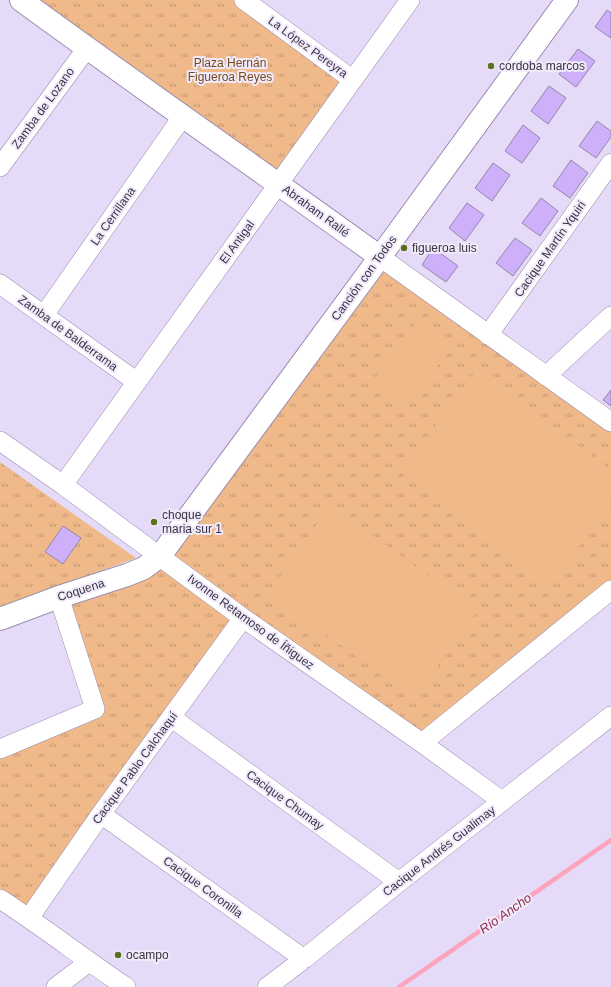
<svg xmlns="http://www.w3.org/2000/svg" width="611" height="987" viewBox="0 0 611 987" font-family="Helvetica,sans-serif">
<style>
.grass{fill:url(#grass-tufts)}
.garden{fill:#f0b989}
.lines{fill:none;stroke-linecap:round;stroke-linejoin:round}
.stream{stroke:#fca4bb;stroke-width:4.5}
.building{fill:#ceb0fa;stroke:#9486a9}
.minor-casing{stroke:#9b8db1;stroke-width:20}
.tertiary-casing{stroke:#9b8db1;stroke-width:24}
.minor{stroke:#fff;stroke-width:19}
.tertiary{stroke:#fff;stroke-width:22}
.poi-dot{fill:#5c7120;stroke:#f0eafa;stroke-width:1.5}
.labels{text-anchor:middle;stroke-width:4;stroke-linejoin:round;paint-order:stroke}
.street-label{font-size:12px;fill:#393343;stroke:#f0eafa}
.park-label{font-size:12px;fill:#764b20;stroke:#f0eafa}
.poi-label{font-size:12px;fill:#393343;stroke:#f0eafa;text-anchor:start}
.water-label{font-size:13px;font-style:italic;fill:#902c4f;stroke:#f0eafa}
</style>
<defs>
<pattern id="grass-tufts" width="24" height="20" patternUnits="userSpaceOnUse"><rect width="24" height="20" fill="#f0b989"/><path d="M3 7l-1-3M5 7V3M7 7l1-3M15 17l-1-3M17 17v-4M19 17l1-3" fill="none" stroke="#c39772"/></pattern>
</defs>
<rect width="100%" height="100%" fill="#e6daf9"/>
<!-- grass -->
<path class="grass" d="M22,0H244L353,80L279,183Z
M380,258L611,423V589L422,742L160,556Z
M0,462L136,558L0,607Z
M160,558L241,618L28,917L0,898V751L98,710L61,598Z"/>
<!-- garden -->
<path class="garden" d="M420,317L454,343L406,409L371,383Z
M476,370L611,470V503L552,584L401,473Z
M331,505L477,611L415,698L268,593Z"/>
<g class="lines">
<!-- stream -->
<path class="stream" d="M399,987L611,840"/>
</g>
<!-- building -->
<path class="building" d="M607,10L611,13V38L595,27Z
M578,49L595,61L576,87L559,74Z
M549,86L566,98L548,124L531,111Z
M597,121L611,131V137L596,158L579,146Z
M523,125L540,138L522,163L505,151Z
M571,160L588,173L570,198L553,186Z
M493,163L510,175L492,201L475,188Z
M541,198L558,211L540,236L522,223Z
M467,203L484,215L465,241L449,228Z
M515,238L532,250L513,276L496,263Z
M433,248L458,266L446,282L422,265Z
M611,390V406L603,400Z
M63,526L81,538L63,564L45,552Z"/>
<g class="lines">
<defs>
<path id="minor" d="M244,0L353,80
M0,167L87,48
M380,257L611,422
M0,284L137,382
M44,315L183,116
M488,335L611,163
M546,376L611,316
M0,441L63,485L243,618L422,743L502,801
M63,485L410,0
M172,718L399,882
M422,743L611,590
M0,749L95,709L59,597
M101,814L304,959
M0,899C43,927 83,958 126,987
M29,918L101,814L243,618
M56,987L89,962
M267,987L304,959L399,882L611,716"/>
<path id="tertiary" d="M21,0C140,87 261,171 380,257
M0,619L59,597L127,575L144,568L160,556L380,257L567,0"/>
</defs>
<!-- minor casing -->
<use href="#minor" class="minor-casing"/>
<!-- tertiary casing -->
<use href="#tertiary" class="tertiary-casing"/>
<!-- minor -->
<use href="#minor" class="minor"/>
<!-- tertiary -->
<use href="#tertiary" class="tertiary"/>
</g>
<!-- markers -->
<g class="poi-dot">
<circle cx="491" cy="66" r="4"/>
<circle cx="404" cy="248" r="4"/>
<circle cx="154" cy="522" r="4"/>
<circle cx="118" cy="955" r="4"/>
</g>
<g class="labels">
<!-- street labels -->
<g class="street-label">
<text transform="translate(308 47) rotate(36)" y="4">La López Pereyra</text>
<text transform="translate(43 108) rotate(-54)" y="4">Zamba de Lozano</text>
<text transform="translate(316 211) rotate(36)" y="4">Abraham Rallé</text>
<text transform="translate(113 216) rotate(-55)" y="4">La Cerrillana</text>
<text transform="translate(237 242) rotate(-54)" y="4">El Antigal</text>
<text transform="translate(550 249) rotate(-55)" y="4">Cacique Martín Yquiri</text>
<text transform="translate(364 278) rotate(-54)" y="4">Canción con Todos</text>
<text transform="translate(68 333) rotate(36)" y="4">Zamba de Balderrama</text>
<text transform="translate(81 590) rotate(-18)" y="4">Coquena</text>
<text transform="translate(251 622) rotate(36)" y="4">Ivonne Retamoso de Íñiguez</text>
<text transform="translate(135 768) rotate(-54)" y="4">Cacique Pablo Calchaquí</text>
<text transform="translate(285 800) rotate(36)" y="4">Cacique Chumay</text>
<text transform="translate(439 851) rotate(-38)" y="4">Cacique Andrés Gualimay</text>
<text transform="translate(203 887) rotate(36)" y="4">Cacique Coronilla</text>
</g>
<!-- park labels -->
<g class="park-label">
<text x="230" y="67">Plaza Hernán<tspan x="230" dy="14">Figueroa Reyes</tspan></text>
</g>
<!-- poi labels -->
<g class="poi-label">
<text x="499" y="70">cordoba marcos</text>
<text x="412" y="252">figueroa luis</text>
<text x="162" y="519">choque<tspan x="162" dy="14">maria sur 1</tspan></text>
<text x="126" y="959">ocampo</text>
</g>
<!-- water labels -->
<g class="water-label">
<text transform="translate(505 913) rotate(-35)" y="5">Río Ancho</text>
</g>
</g>
</svg>
